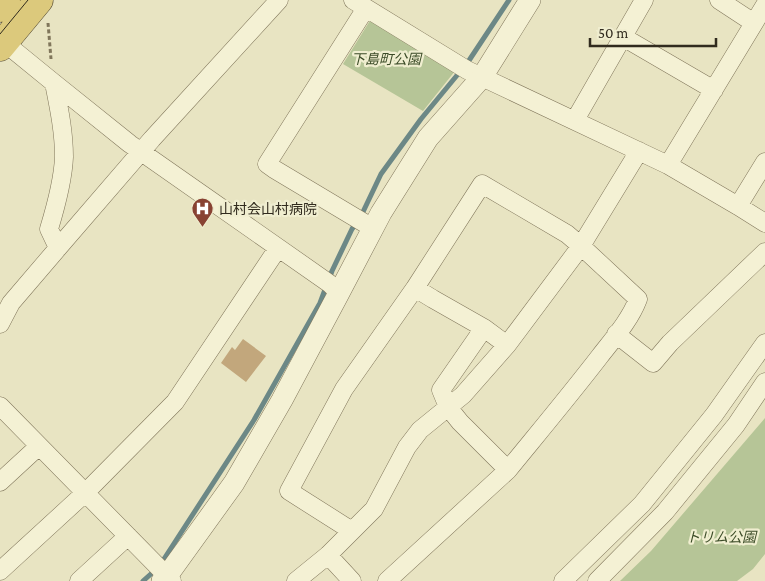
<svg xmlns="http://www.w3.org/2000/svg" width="765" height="581" viewBox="0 0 765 581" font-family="'Crimson Pro','Noto Sans JP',serif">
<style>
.green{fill:#b6c597}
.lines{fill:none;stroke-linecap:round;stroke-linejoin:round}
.stream{stroke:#6c8886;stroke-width:5}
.building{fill:#c2a77c}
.minor-casing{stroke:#80765b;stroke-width:19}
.tertiary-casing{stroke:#80765b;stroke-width:22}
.trunk-casing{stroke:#4e442f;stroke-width:29}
.path{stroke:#80765b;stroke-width:3;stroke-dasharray:4 2.5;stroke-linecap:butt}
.minor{stroke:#f4f1d4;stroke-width:18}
.tertiary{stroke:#f4f1d4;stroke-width:21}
.trunk{stroke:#dcc97c;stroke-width:28}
.tram{stroke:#312b1e;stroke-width:1}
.labels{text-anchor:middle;stroke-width:4.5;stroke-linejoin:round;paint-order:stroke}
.park-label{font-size:14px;font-style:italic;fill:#3b4b27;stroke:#f0eed0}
.poi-label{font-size:14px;fill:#312b1e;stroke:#f0eed0;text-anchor:start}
</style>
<rect width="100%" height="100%" fill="#e8e4c2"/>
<!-- green -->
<path class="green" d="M371,19L455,71L423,111L343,64Z
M765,418V554L753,569L737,581H620L651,551Z"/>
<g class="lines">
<!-- stream -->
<path class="stream" d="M143,581L152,573L164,559L254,420L320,303L332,271L352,229L362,214L381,174L421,119L468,62L509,0"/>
</g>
<!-- building -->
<path class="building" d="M243,339L266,356L246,382L221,363L232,347L235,350Z"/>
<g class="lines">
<defs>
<path id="minor" d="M353,0L467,70L668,165L738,206L765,223
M719,0L754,23
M366,8L267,164L274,169L366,224L373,229
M623,37L714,90
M0,39L54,83L130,144L330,284L339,293
M54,83C59,108 64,132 64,157C63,181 56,206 49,229L58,248
M575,120L644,0
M668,165L765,5
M738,206L765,162
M0,324L11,303L58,248L152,139L279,0
M484,328L441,390L448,407L460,422L508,470C539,432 570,395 600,356C614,338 630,320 638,299L581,246L567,234L482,184L415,288L433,299L484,328L507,345
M616,334L653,363L670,343L765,252
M0,406L172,581
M0,482L39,446
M352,531L289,491L344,389L415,288
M328,555L352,581
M0,571L85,493L175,402L278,248
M79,581L128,536
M296,581L328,555L374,509L407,447L420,430L463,395L507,345L581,246L639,151
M387,581L508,470
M563,581L642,504L714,415L765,343
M597,581L665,512L736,425L765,382"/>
<path id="tertiary" d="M162,581L167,576L234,483L282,400L339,293L381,213L428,138L482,77L530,0"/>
<path id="trunk" d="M0,8L6,0
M0,47L39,0"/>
</defs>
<!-- minor casing -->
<use href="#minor" class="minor-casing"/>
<!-- tertiary casing -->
<use href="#tertiary" class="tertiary-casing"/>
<!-- trunk casing -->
<use href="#trunk" class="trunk-casing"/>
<!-- path -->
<path class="path" d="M48,23L51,59"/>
<!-- minor -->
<use href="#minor" class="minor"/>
<!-- tertiary -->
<use href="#tertiary" class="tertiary"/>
<!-- trunk -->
<use href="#trunk" class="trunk"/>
<!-- tram -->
<path class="tram" d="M0,34L28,0"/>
</g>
<!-- icons -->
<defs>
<symbol id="hospital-pin" viewBox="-11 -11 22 30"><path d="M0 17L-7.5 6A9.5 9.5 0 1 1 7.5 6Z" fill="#884232" stroke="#f0eed0"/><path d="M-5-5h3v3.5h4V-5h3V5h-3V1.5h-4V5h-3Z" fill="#fff"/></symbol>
</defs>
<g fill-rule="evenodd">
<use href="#hospital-pin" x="190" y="196" width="25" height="34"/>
</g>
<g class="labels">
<!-- park labels -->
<g class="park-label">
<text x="386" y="64">下島町公園</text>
<text x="721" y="542">トリム公園</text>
</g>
<!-- poi labels -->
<g class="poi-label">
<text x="219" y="214">山村会山村病院</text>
</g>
</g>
<!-- scale -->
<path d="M590 38v8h126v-8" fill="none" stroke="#312b1e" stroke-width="2.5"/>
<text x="598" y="38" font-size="15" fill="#312b1e" stroke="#f0eed0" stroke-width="4" paint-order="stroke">50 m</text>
</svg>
